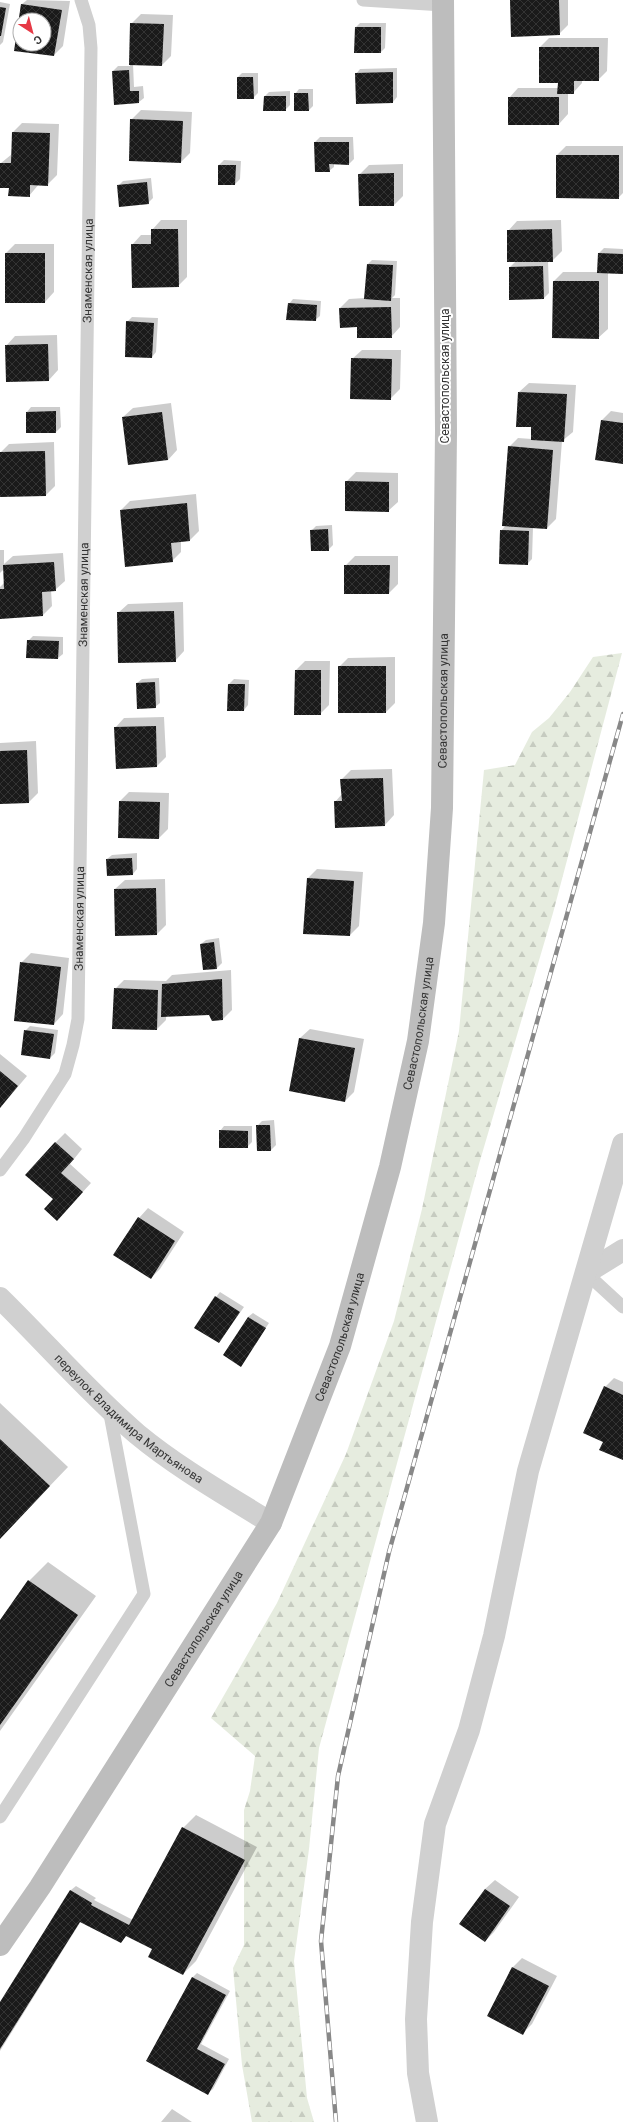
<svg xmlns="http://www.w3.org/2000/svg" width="623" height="2122" viewBox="0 0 623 2122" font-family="Roboto,sans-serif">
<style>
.forest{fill:url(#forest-firs)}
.shadow{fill:#0003;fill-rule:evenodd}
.building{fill:url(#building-cross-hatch);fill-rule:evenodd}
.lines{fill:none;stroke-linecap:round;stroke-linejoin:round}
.lane{stroke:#d0d0d0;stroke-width:13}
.street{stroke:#d0d0d0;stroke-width:22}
.secondary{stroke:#bdbdbd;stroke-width:22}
.rail-casing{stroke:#888;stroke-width:4.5}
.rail{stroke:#fff;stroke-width:3;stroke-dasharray:9;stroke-linecap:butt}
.labels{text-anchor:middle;stroke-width:4;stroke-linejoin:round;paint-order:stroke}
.street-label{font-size:12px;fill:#333;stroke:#fff}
</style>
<defs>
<pattern id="forest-firs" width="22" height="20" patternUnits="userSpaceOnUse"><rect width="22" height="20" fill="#e6ecdf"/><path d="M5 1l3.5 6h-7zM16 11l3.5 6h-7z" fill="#c6cbc0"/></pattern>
<pattern id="building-cross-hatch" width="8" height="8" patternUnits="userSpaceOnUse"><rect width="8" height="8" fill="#1a1a1a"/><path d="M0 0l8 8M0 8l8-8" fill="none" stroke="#333"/></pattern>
</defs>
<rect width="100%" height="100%" fill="#fff"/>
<!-- forest -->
<path class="forest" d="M622,653L553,913L479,1164L319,1748L309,1849L294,1961L307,2098L314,2122H252L242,2065L233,1968L244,1945V1810L250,1791L255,1756L211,1718L277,1603L346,1454L394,1321L422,1209L459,1031L484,770L515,765L532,732L549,718L570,692L593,657Z"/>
<!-- shadow -->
<path class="shadow" d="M27,0L70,1L63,46L54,55L15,50L22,4ZM20,20H44V44H20Z
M511,0H568V25L559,34Z
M0,2L10,4L3,42L0,45Z
M141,14L173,15L171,56L162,65L133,64L134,87L143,86L144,98L139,102L113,71L118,66H130L131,24Z
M360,23H386L385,48L381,52L356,27Z
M549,38H608L607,71L598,80H582V83L573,93H568V114L559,124L509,98L518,88H558L559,82L540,47Z
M397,68V97L393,102L356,74L360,69Z
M242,73H258V93L253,98L238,77Z
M299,89H313V106L309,110L295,94Z
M290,91V105L285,110L265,96L269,92Z
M141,110L192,112L190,153L181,162L131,120Z
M22,123L59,124L57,175L47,185L39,184L29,196L10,187L1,163L12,154L13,132Z
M320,137H353L354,159L349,164L334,163V167L329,171H316L315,142Z
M566,146H623V193L618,198L557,155Z
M224,160L241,161L240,179L235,184H219V165Z
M403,164V196L394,205L360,174L369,165Z
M151,178L153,198L148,203L118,186L123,181Z
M161,220H187V277L178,286L132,245L141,235H152V230Z
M561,220L562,251L552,261H548L549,293L544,298L510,267L516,261L508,231L517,221Z
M15,244H54V292L45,302L6,253Z
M604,248L623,249V273L608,272V329L598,338L554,281L563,272H598L599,253Z
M372,260L397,261L395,295L392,298H400V327L391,337L340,308L349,299L365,298L368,264Z
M293,299L321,301L320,316L315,320L289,304Z
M132,317L158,318L156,352L152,357L127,322Z
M57,335L58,370L49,380L6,346L15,336Z
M362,350H401L400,389L391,398L352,359Z
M529,383L576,385L573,432L562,441L556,519L547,528L533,527L532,559L527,564L501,531L506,525L509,447L518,438L532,439V426L519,392Z
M171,403L177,450L168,460L123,417L133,408Z
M31,407H60L61,427L56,432H27V412Z
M611,411L623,413V463L601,421Z
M54,442L55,486L46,495L0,464V453L9,444Z
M356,472L398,473V502L388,511L346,482Z
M196,494L199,531L190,540L181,541V552L172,561L126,566L121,510L130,501Z
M332,525L333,545L328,550L311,531L316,526Z
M0,550H4V564L13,556L63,553L65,581L55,590H51L52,606L43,615L0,618V587L5,582L4,569L0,573Z
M355,556H398V584L389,593H345L346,565Z
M183,602L184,651L175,661L118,613L128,604Z
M33,636L63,637V654L58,658L27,657L28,641Z
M395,657V703L386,712L339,667L348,658Z
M305,661H330L329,705L320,714H295L296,670Z
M159,678L160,703L155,707L137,683L142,679Z
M234,679L249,680L248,705L244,710L229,684Z
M164,717L166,757L157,766L115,728L124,718Z
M36,741L38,793L29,802L0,803V743Z
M392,769L394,815L385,825L335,802L342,794L341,780L351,770Z
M129,792L169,793L168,829L159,838L120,801Z
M137,853V869L133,874L107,859L112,855Z
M317,869L363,872L359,926L350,935L308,878Z
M165,879L166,925L157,934L115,889L125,880Z
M219,938L222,963L217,968L204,969L201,944L206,940Z
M31,953L69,958L63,1014L54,1024L21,963Z
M231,970L232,1010L223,1019L210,1014L166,1016V1020L157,1029L115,989L124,980L166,981L172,975Z
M30,1026L58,1030L55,1053L50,1058L25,1031Z
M310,1029L364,1039L354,1092L345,1101L290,1090L300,1038Z
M0,1054L27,1076L0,1108Z
M274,1120L276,1145L271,1150L257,1126L262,1121Z
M224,1126H252V1142L247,1147L220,1131Z
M65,1133L82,1149L70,1164L91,1183L57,1220L54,1199L55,1143Z
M148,1208L184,1232L160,1269L151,1278L139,1218Z
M220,1292L244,1307L219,1342L216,1297Z
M253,1313L269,1323L241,1365L248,1317Z
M614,1378L623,1382V1459L604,1441L605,1387Z
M0,1403L68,1467L0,1538Z
M48,1562L96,1596L0,1731V1621L29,1581Z
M196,1815L257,1847L196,1961L183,1974L153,1949L127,1935L121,1942L81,1921L0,2051V2004L71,1890L76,1886L96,1898L94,1900L133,1920L183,1828Z
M495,1880L519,1897L494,1932L485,1941L461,1924L485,1889Z
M522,1958L557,1976L532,2024L523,2033L488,2016L513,1967Z
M197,1973L230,1991L201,2044L229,2059L213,2089L208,2093L148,2060L193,1977Z
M172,2109L192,2122H161Z"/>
<!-- building -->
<path class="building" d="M510,0H559L560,35L511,37Z
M21,4L62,10L54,56L14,51ZM20,20H44V44H20Z
M0,7L6,8L1,36H0Z
M130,23L164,24L162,66L129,65Z
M355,27H381V53H354Z
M539,47H599V81H574V94H557L558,83H539Z
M129,70L130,91H139V103L114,105L112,71Z
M393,72V103L356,104L355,73Z
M237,77H253L254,99H237Z
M294,93H308L309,111H294Z
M264,96H286V111H263Z
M508,97H559V125H508Z
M130,119L183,121L181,163L129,161Z
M12,132L50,133L48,186L30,185V197L8,196L9,188H0V163H11Z
M314,142H349V165L329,164L330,172H315Z
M556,155H619V199L556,198Z
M218,165H236L235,185H218Z
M394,173V206H359L358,174Z
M147,182L149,204L119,207L117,185Z
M151,229H178L179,287L132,288L131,244H151Z
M552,229L553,262H507V230Z
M5,253H45V303H5Z
M598,253L623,254V274L597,273Z
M367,264L393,265L391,301L364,299Z
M543,266L544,299L509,300V267Z
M553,281H599V339L552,338Z
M288,303L317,305L316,321L286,320Z
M391,307L392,338H357V327L340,328L339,308Z
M126,321L154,323L152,358L125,357Z
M48,344L49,381L6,382L5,345Z
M351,358L392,359L391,400L350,399Z
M518,392L567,394L564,442L531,440V427H516Z
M56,411V433H26V412Z
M162,412L168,460L128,465L122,417Z
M601,420L623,423V464L595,460Z
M508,446L553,450L547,529L502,526Z
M45,451L46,496L0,497V452Z
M345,481L389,482V512L345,511Z
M187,503L190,541L171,543L173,562L125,567L120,510Z
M328,529L329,551H311L310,530Z
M500,530L529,531L528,565L499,564Z
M54,562L56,591L42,592L43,616L0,619V589H4L3,565Z
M344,565H390L389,594H344Z
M174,611L176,662L118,663L117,612Z
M27,640L59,641L58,659L26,658Z
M338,666H386V713H338Z
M295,670H321V715H294Z
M155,682L156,708L137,709L136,683Z
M228,684H245L244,711H227Z
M156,726L157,767L116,769L114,727Z
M27,750L29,803L0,804V751Z
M383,778L385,826L335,828L334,801H342L340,779Z
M119,801L160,802L159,839L118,838Z
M132,858L133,875L107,876L106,859Z
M307,878L354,881L350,936L303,934Z
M156,888L157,935L115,936L114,889Z
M214,942L217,969L203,970L200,944Z
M20,962L61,967L54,1025L14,1021Z
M222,979L223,1020L212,1021L209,1015L161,1017L162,984Z
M114,988L158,990L157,1030L112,1029Z
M24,1030L54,1034L50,1059L21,1055Z
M299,1038L355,1048L345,1102L289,1091Z
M0,1071L18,1086L0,1108Z
M256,1125H270L271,1151H257Z
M219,1130L248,1131V1148H219Z
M55,1142L74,1159L61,1173L83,1192L57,1221L44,1209L53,1199L25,1175Z
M138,1217L175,1241L151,1279L113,1255Z
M215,1296L240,1312L219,1343L194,1328Z
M248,1317L266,1328L241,1367L223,1355Z
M604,1386L623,1395V1460L599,1450L603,1442L583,1433Z
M0,1439L50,1486L0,1539Z
M28,1580L78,1615L0,1725V1620Z
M182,1827L245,1860L183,1975L148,1957L152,1949L126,1936L121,1943L80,1922L0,2049V2002L70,1890L92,1903L91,1905L129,1925Z
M485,1889L510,1906L485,1942L459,1924Z
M512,1967L549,1986L523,2035L487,2016Z
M192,1977L226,1995L197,2049L225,2064L208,2095L146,2061Z"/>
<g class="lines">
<!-- lane -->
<g class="lane">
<path d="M363,0L443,5"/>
<path id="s1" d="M0,1170L24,1138L65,1074L73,1045L78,1019L91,48L89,25L81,0"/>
<path d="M586,1273L623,1307"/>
<path d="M0,1817L144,1594L109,1409"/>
</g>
<!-- street -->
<g class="street">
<path d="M586,1273L623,1250"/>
<path id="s2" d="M0,1298C46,1343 88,1392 137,1434C178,1468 226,1495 271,1523"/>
<path d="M427,2122L418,2073L416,2019L422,1922L435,1824L469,1730L494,1636L528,1471L623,1144"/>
</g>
<!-- secondary -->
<path class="secondary" id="s3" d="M0,1945L40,1887L271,1523L340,1346L390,1167L418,1041L434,923L442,808L446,431L443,0"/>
<defs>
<path id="rail" d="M336,2122L321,1941L338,1776L389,1552L623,714"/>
</defs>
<!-- rail casing -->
<use href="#rail" class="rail-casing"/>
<!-- rail -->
<use href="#rail" class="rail"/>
</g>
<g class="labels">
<!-- street labels -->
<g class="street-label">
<text dy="4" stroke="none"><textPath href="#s1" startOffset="921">Знаменская улица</textPath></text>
<text transform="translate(445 376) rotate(-90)" y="4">Севастопольская улица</text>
<text dy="4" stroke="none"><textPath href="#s1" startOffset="597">Знаменская улица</textPath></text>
<text dy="4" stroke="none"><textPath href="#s3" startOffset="1348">Севастопольская улица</textPath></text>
<text dy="4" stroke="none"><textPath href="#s1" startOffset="273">Знаменская улица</textPath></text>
<text dy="4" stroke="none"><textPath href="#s3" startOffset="1024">Севастопольская улица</textPath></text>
<text dy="4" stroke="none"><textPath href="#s3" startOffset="700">Севастопольская улица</textPath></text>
<text dy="4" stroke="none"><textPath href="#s2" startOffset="177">переулок Владимира Мартьянова</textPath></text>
<text dy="4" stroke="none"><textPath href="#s3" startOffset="376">Севастопольская улица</textPath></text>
</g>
</g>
<!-- north arrow -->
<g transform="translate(32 32) rotate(144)"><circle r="19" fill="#ffffff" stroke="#adadad"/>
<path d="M0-3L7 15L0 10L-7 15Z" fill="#e63946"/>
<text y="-6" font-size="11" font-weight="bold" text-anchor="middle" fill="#333333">С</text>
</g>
</svg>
